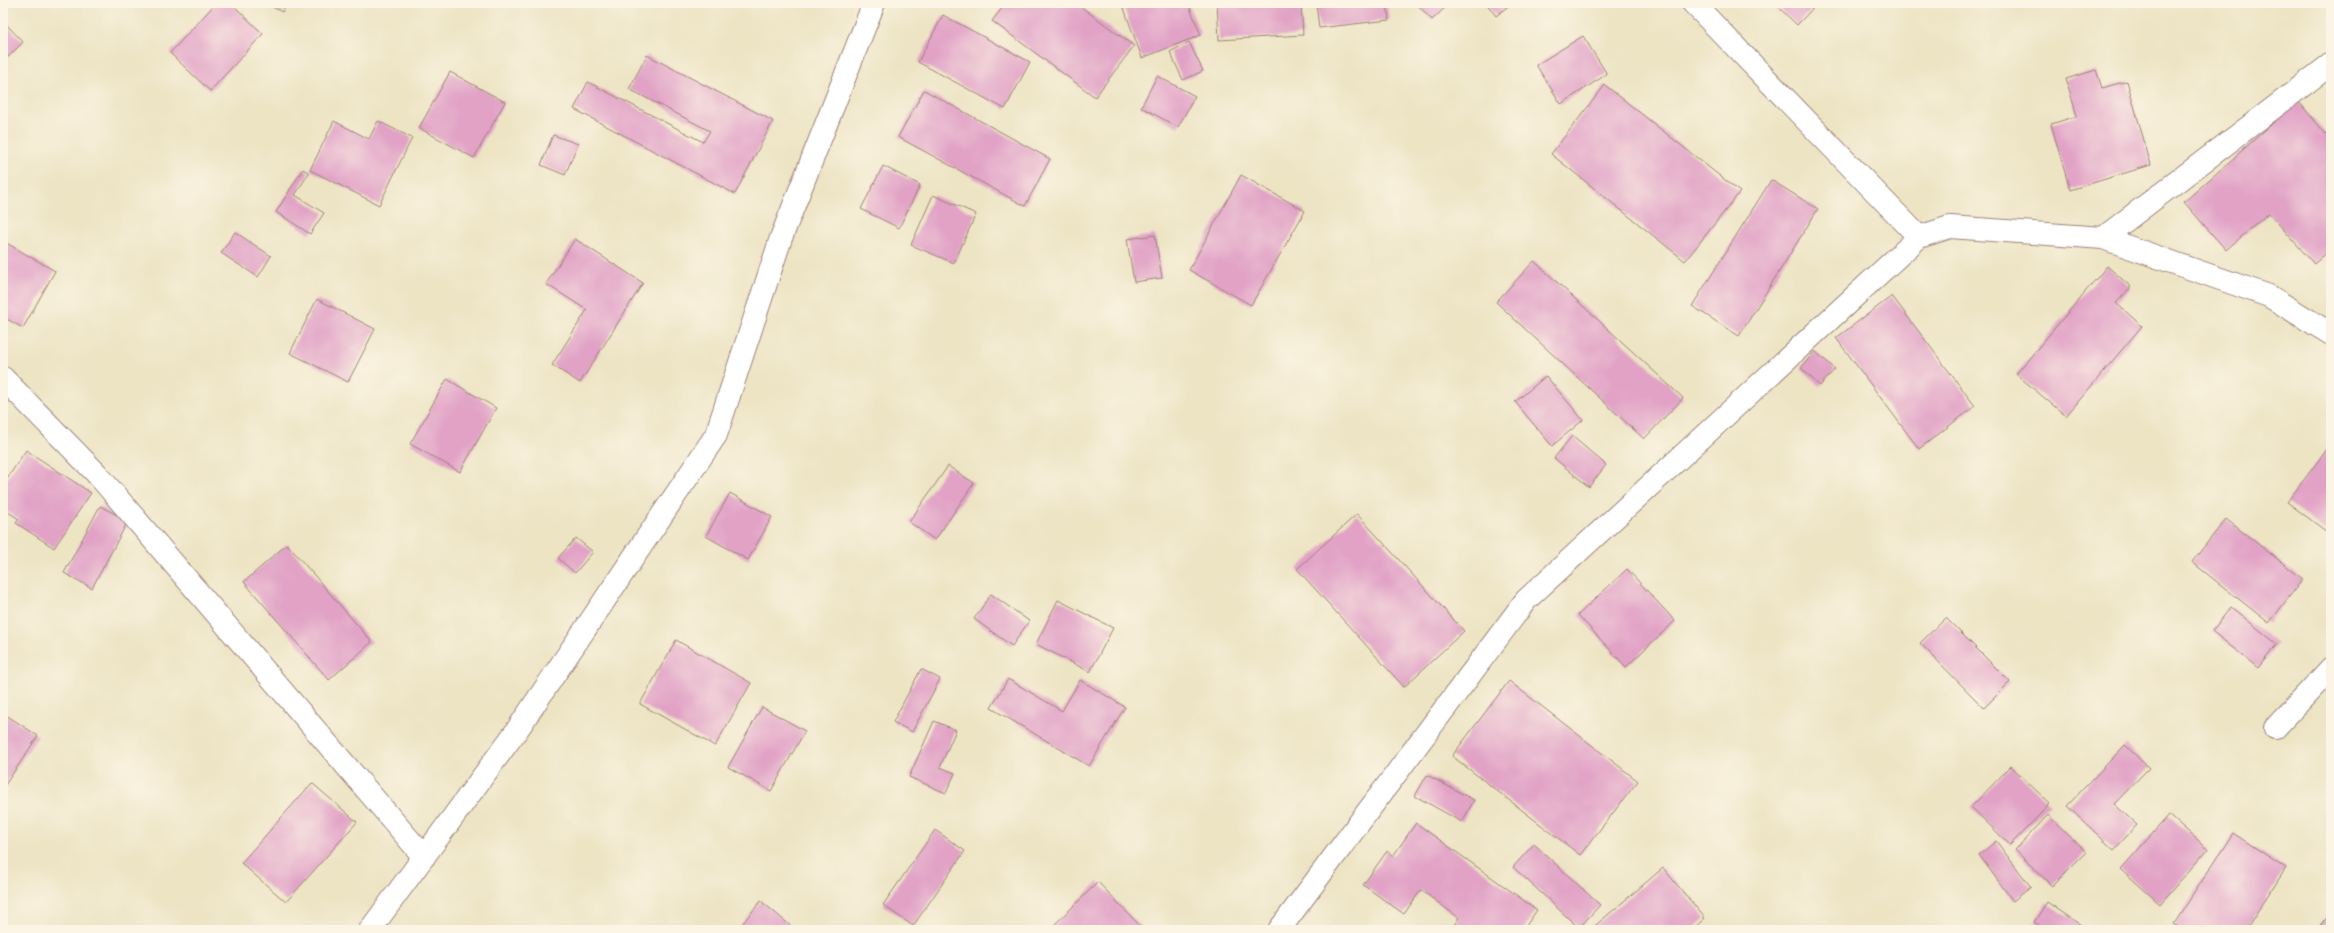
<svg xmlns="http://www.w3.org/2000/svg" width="2334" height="933" viewBox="0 0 2334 933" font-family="'Architects Daughter',sans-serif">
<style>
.building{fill:#e1a2c6}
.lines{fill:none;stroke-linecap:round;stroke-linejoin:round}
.street-casing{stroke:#9c8278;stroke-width:24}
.street{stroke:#fff;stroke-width:22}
</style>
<rect width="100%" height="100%" fill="#fcf5e5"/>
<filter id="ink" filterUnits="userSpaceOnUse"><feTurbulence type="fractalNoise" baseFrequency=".025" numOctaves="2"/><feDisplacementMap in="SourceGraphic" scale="8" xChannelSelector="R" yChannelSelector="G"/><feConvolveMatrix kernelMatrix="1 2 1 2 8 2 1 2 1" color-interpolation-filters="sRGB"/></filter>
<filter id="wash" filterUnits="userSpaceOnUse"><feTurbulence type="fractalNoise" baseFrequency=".012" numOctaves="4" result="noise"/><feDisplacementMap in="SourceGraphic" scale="16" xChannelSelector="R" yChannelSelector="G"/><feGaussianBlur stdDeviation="0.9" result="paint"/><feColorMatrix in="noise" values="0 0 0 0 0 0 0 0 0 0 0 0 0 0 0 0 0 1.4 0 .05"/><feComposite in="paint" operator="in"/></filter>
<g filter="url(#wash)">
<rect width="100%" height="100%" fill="#ede4c4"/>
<g id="blocks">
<!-- building -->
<path class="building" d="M216,3H231L263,34L210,91L170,53Z
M265,3H287L282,12Z
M1006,3H1076L1134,46L1095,97L992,21Z
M1122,3H1188L1201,35L1142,58Z
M1217,3H1301L1303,35L1219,40Z
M1316,3H1387L1389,20L1319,28Z
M1416,3H1450L1432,20Z
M1486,3H1512L1496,16Z
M1774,3H1818L1797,25Z
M943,15L1030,62L1005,109L918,62Z
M3,21L23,42L3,62Z
M1583,36L1607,74L1561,104L1536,65Z
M1189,42L1203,71L1183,80L1170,52Z
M647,55L773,121L735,194L574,109L588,82L703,142L710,131L629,89Z
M2096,70L2102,88L2127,81L2151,165L2070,190L2051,124L2077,116L2066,79Z
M450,72L505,102L474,158L419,128Z
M1157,76L1195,96L1178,127L1141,107Z
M1605,85L1740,192L1685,261L1551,154Z
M924,90L1050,159L1025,206L898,137Z
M2298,101L2331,140V249L2314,264L2269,213L2226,250L2184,202Z
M334,121L369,139L378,121L412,138L379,205L310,170Z
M553,135L578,144L565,175L541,165Z
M883,166L920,185L899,228L861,209Z
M303,169L309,173L295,195L324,213L310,234L276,212Z
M1241,175L1305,211L1251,305L1189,270Z
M1771,180L1818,209L1739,336L1692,306Z
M933,195L976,214L954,263L911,245Z
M235,232L271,256L258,277L221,253Z
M1155,235L1162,278L1134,282L1127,239Z
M575,239L643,283L580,383L552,365L587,310L546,284Z
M3,241L55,271L23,328L3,317Z
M1534,261L1683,398L1644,439L1496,302Z
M2107,266L2131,287L2116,303L2142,326L2066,416L2016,374Z
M1892,296L1975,406L1919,449L1836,338Z
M317,299L375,329L348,382L290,353Z
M1815,351L1835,369L1820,386L1801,368Z
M1546,376L1583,420L1552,446L1515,402Z
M447,379L496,408L460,472L410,444Z
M1572,436L1606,465L1589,487L1554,458Z
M2331,444V535L2287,502Z
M26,450L91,493L54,548L16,523L19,519L3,509V485Z
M948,466L974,483L935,540L909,522Z
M730,493L772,517L748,560L706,536Z
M100,506L128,521L92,588L64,573Z
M1357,514L1464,631L1404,687L1297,569Z
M2226,519L2303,579L2269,623L2192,562Z
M576,538L593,552L575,573L558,558Z
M287,544L372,642L329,680L244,582Z
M1627,569L1675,621L1626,667L1578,615Z
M991,594L1029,621L1012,646L974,619Z
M1058,600L1113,628L1090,672L1036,644Z
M2231,607L2277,644L2258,668L2212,631Z
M1946,618L2010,682L1984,708L1920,643Z
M676,640L751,683L715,746L640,704Z
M921,669L940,679L912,732L893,722Z
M1008,679L1062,711L1080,680L1125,707L1089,766L991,708Z
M1509,681L1638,781L1580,855L1452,756Z
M762,707L805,731L771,791L728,767Z
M3,713L38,736L3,788Z
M934,721L956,730L940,767L955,773L946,793L909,777Z
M2125,745L2149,768L2114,804L2137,825L2114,850L2067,806Z
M2011,766L2050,804L2010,845L1971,807Z
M1427,775L1474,800L1462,822L1415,796Z
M312,783L357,822L286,902L241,863Z
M2048,815L2086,852L2052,886L2015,850Z
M2169,815L2208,849L2160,904L2121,869Z
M1416,823L1537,910L1523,930H1450L1459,918L1421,890L1404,914L1363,885L1387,851L1393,856Z
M935,830L965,851L913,926L883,905Z
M2233,833L2286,868L2246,930H2183L2174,924Z
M1996,841L2031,887L2013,901L1979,855Z
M1534,844L1600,905L1579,928L1513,867Z
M1663,868L1705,918L1692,930H1590Z
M1098,882L1144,930H1050V929Z
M761,901L792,927L789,930H737Z
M2047,902L2088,930H2046L2034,922Z
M2331,913V930H2317Z"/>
</g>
</g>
<g filter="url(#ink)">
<use href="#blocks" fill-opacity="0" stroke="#9c8278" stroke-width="1"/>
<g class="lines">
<defs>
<path id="street" d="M1693,3L1919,237
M2331,64L2103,238L2269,296L2331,334
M3,378L98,475L424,857
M2275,728L2331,668
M370,930L517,730L716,435L781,238L874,3
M1279,930L1526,600L1919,237L1950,227L2103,238"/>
</defs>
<!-- street casing -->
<use href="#street" class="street-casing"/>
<!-- street -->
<use href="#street" class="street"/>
</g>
</g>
<!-- margin -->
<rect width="2334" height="933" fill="none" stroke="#fcf5e5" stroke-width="16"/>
</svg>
